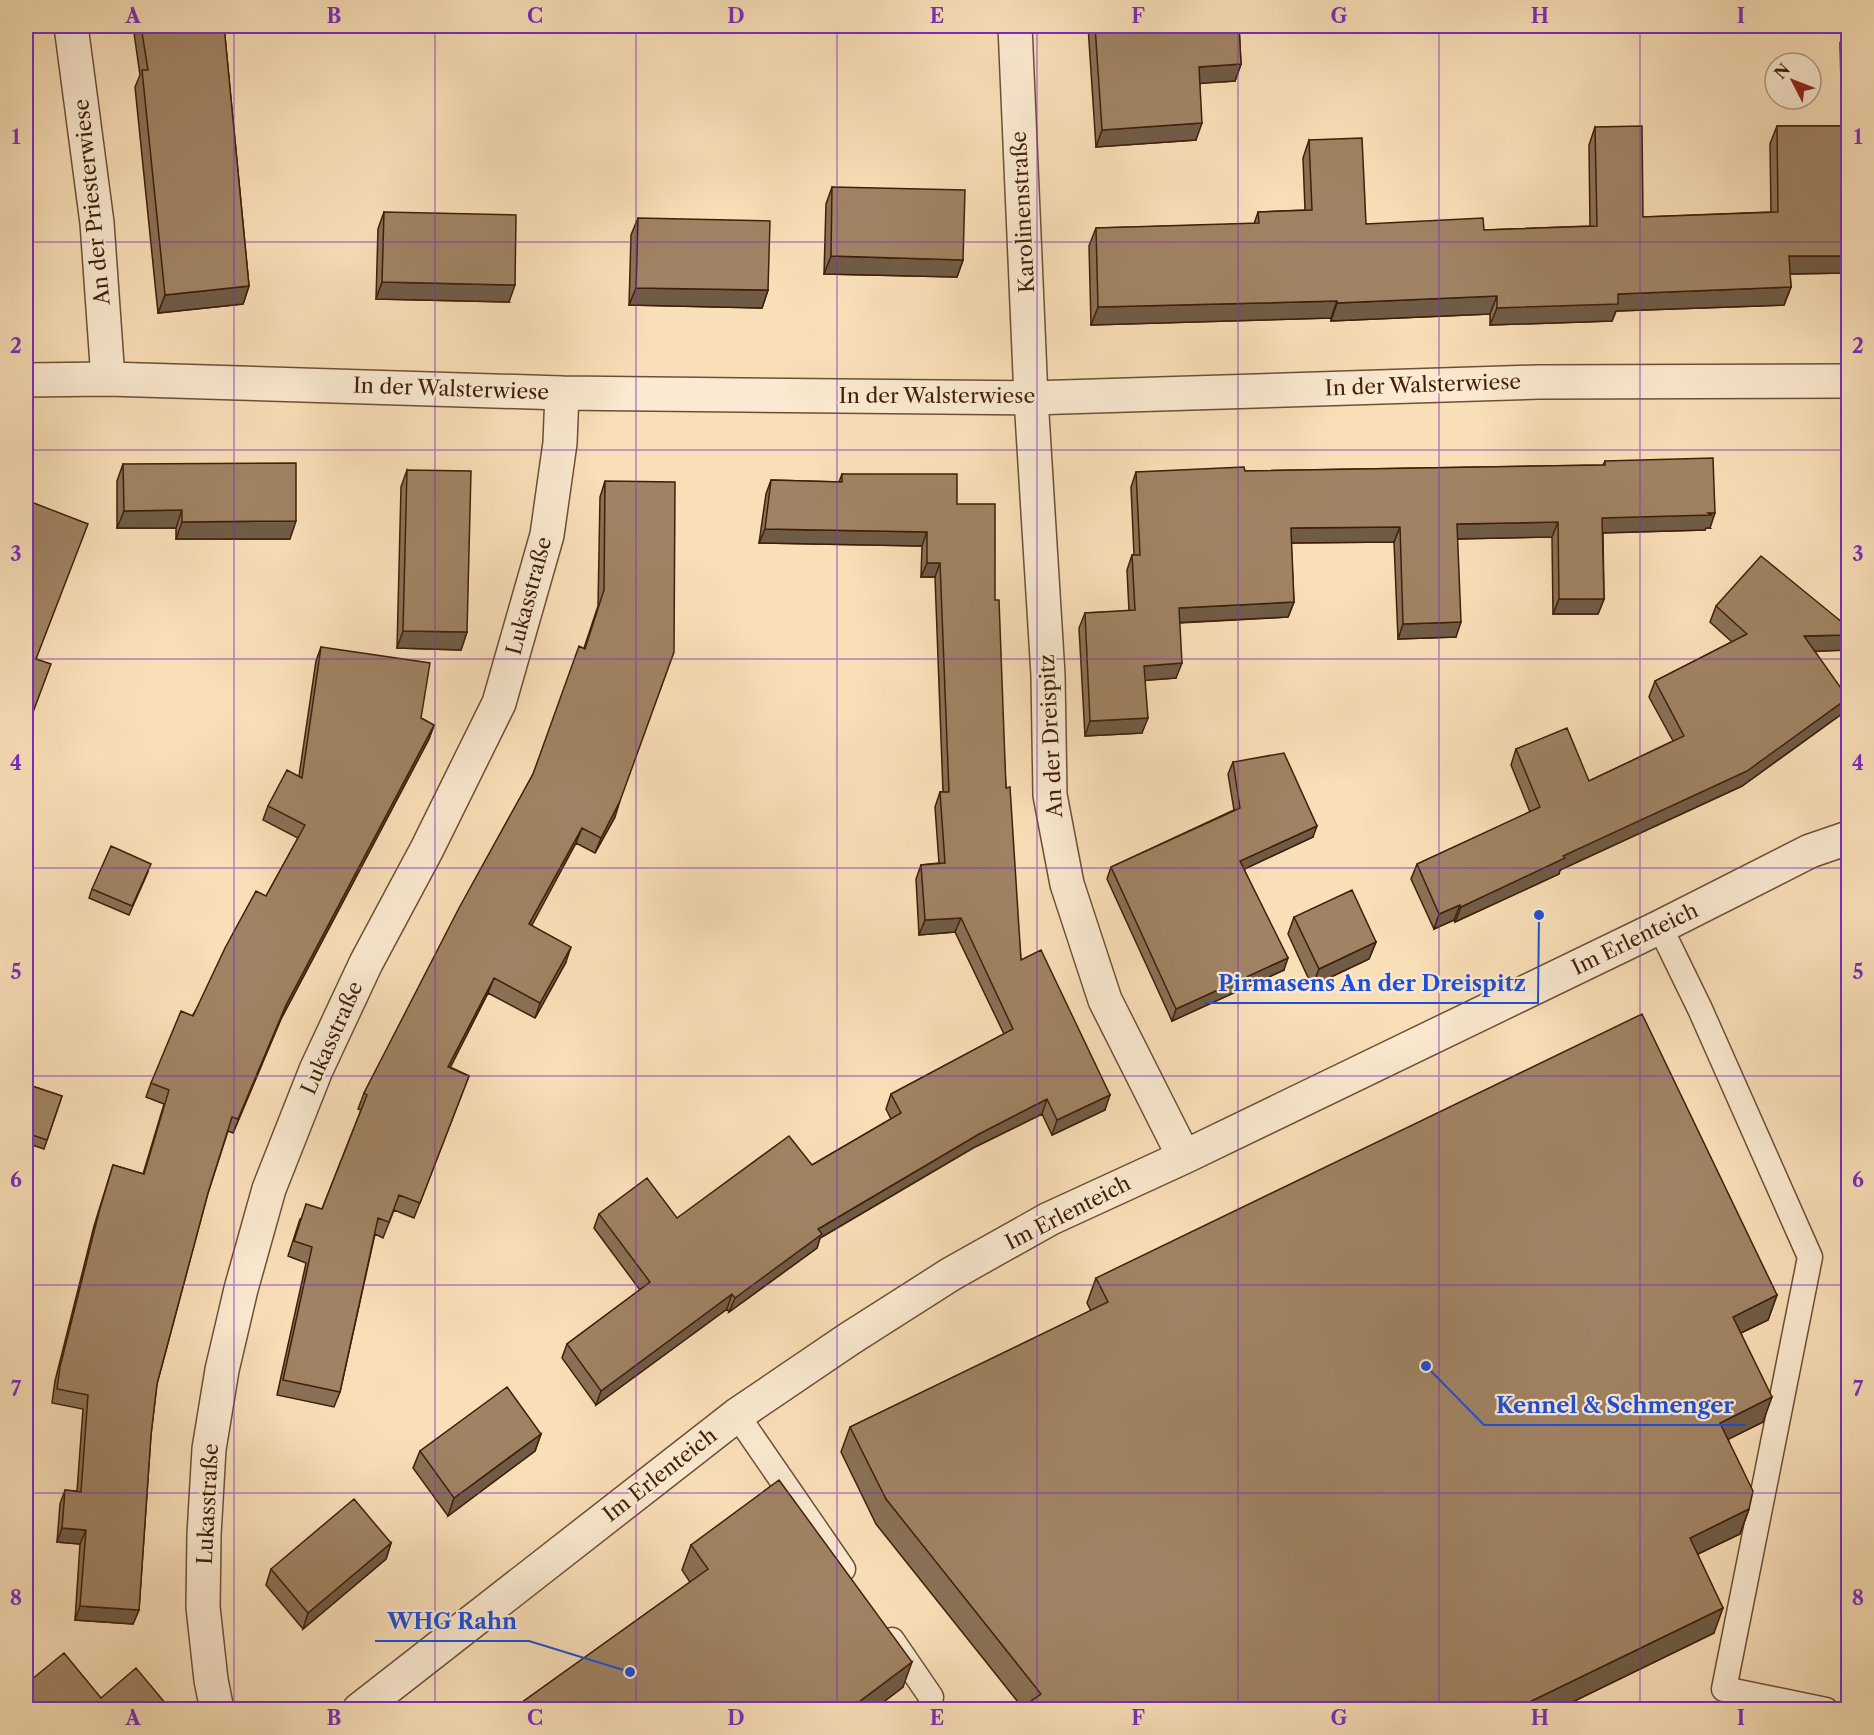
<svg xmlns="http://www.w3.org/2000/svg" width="1874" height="1735" viewBox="0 0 1874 1735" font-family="'Libre Caslon Text',serif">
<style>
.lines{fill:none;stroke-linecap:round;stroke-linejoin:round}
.service-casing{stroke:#6e4f35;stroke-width:27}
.minor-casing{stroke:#6e4f35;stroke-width:36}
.service{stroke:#fbead1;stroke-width:24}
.minor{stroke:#fbead1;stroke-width:33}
.wall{fill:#8a7156;stroke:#401f09;stroke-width:1.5}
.shaded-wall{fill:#705c46;stroke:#401f09;stroke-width:1.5}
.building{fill:#a08364;stroke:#401f09;stroke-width:1.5}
.grid{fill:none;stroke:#7b2cbf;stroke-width:1.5;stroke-opacity:0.55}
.labels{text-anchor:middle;stroke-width:4.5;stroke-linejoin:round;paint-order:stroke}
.street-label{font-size:21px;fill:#401f09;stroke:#fbead1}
.leader{fill:none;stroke:#1d4ed8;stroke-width:2}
.callout-dot{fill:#1d4ed8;stroke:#fbead1;stroke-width:2}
.callout-label{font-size:22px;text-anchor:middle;font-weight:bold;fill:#1d4ed8;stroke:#fbead1;stroke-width:4.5;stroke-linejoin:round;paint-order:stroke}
.neatline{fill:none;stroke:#7b2cbf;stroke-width:2}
.grid-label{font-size:20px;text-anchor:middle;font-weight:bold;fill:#7b2cbf}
</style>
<rect width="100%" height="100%" fill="#f9dfb8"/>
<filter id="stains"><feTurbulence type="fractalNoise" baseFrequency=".00333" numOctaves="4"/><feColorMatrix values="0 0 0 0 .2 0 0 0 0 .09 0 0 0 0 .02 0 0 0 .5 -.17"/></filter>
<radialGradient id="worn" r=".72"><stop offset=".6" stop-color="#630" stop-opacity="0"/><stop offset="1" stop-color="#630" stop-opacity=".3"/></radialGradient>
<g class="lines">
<defs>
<path id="service" d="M1660,927L1700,1009L1810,1257L1724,1689L1826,1710
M737,1415L843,1569
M892,1640L931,1697"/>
<path id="minor" d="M71,26L97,223L108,379
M1015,26L1031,398L1048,675L1050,795L1067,884L1105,1000L1184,1157
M26,380L108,379L562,393L1031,398L1538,382L1848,381
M217,1710L211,1680L203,1607L204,1535L209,1449L222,1370L241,1289L269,1189L316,1070L366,963L427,849L499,703L547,535L560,443L562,393
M359,1710L737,1415L849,1339L951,1274L1049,1219L1184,1157L1660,927L1810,851L1848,838"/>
</defs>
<!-- service casing -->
<use href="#service" class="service-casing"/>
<!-- minor casing -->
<use href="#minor" class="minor-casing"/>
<!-- service -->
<use href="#service" class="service"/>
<!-- minor -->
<use href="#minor" class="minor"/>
</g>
<!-- wall -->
<path class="wall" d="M133,26H224L249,286L243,304L158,313L135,87L140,75Z
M1088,26H1239L1241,64L1235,81L1200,83L1196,140L1096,147Z
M1847,26H1848V273L1790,274L1791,287L1784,305L1616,311L1612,321L1490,325V314L1331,321V318L1091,325L1089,246L1096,228L1254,224L1258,212L1305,210L1303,158L1309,140L1366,224L1484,230L1590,226L1589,145L1595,127L1643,217L1771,212L1770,144L1777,126H1842L1840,43Z
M832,187L963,260L957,277L824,274L826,204Z
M384,212L509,302L376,299L378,229Z
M638,218L768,290L762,308L629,305L631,235Z
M1605,461L1710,528H1706L1705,530L1603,533L1604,599L1598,614H1553L1552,537L1457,539L1456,637L1398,639L1394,542L1291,543L1294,602L1288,617L1179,623L1176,678L1145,680L1142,733L1085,736L1079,628L1085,613L1129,611L1127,570L1132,555H1134L1131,487L1136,472L1245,471L1603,465Z
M123,464L290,539H176V528H117V481Z
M407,470L467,632L461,650L397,648L401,487Z
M1848,472V599L1844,484Z
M842,474L957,504L995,600L1006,788L1021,960L1105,1110L1052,1135L1042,1114L973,1148L820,1238L817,1248L729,1312L727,1309L596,1405L562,1358L567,1344L640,1290L594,1228L599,1214L677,1218L812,1165L891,1119L886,1109L891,1094L1004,1034L955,932L919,935L916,879L921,865L939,863L935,807L940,792H943L935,577H921L922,546L759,543L766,494L771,480L839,482Z
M605,481L615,817L595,853L576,843L531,925L566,962L535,1018L488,993L450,1067L469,1076L414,1218L394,1210L383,1238L375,1234L340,1392L334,1407L277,1395L306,1263L288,1256L300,1219L322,1209L361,1110L358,1109L364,1093L533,774L584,648L598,606L600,497Z
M1716,606L1848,627V650L1815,651L1843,713L1742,786L1560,870L1559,874L1455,922L1454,920L1434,929L1411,879L1417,864L1530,812L1511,765L1516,749L1589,781L1673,741L1649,697L1655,681L1732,642L1710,622Z
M321,647L421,718L434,725L429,739L281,1019L233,1133L228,1131L208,1193L157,1384L151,1435L139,1610L133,1624L75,1620L80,1544L57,1542L60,1504L65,1490L77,1491L83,1409L52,1403L55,1381L94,1226L113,1165L143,1174L164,1104L146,1097L151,1083L266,896L298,838L263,820L268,806L299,776L316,661Z
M1233,762L1313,837L1244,869L1284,970L1172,1021L1107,879L1111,867L1234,810L1228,774Z
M148,872L129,915L89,898L92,889Z
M1294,917L1376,942L1369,959L1312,986L1288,934Z
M26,1084L62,1096L44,1149L26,1143Z
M1096,1278L1777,1295L1768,1320L1741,1333L1763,1422L1728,1439L1749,1509L1740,1534L1698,1554L1714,1633L1556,1710H1018L1022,1707L876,1524L841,1452L850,1427L1091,1311L1087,1303Z
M541,1434L535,1451L448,1516L413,1468L420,1451Z
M391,1543L386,1559L303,1629L266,1585L271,1569Z
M691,1545L903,1687L873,1710H513L514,1708L690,1582L682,1570Z"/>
<!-- shaded-wall -->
<path class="shaded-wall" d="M1241,64L1235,81L1193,84L1199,67Z
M1202,123L1196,140L1096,147L1102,130Z
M831,256L963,260L957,277L824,274Z
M1789,256H1848V273L1783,274Z
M33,268L27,286H26V269Z
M382,282L515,285L509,302L376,299Z
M249,286L243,304L158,313L165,295Z
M1791,287L1784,305L1616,311L1612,321L1490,325L1497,308L1618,294Z
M636,288L768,290L762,308L629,305Z
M1497,296L1490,314L1331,321L1337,303Z
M1337,301L1331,318L1091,325L1098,307Z
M182,510L176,528H117L124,511Z
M1715,513L1710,528H1706L1705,530L1597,533L1602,518Z
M296,521L290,539H176L182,522Z
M1558,522L1552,537L1451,539L1457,524Z
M1400,527L1394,542L1285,543L1291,528Z
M765,529L927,532L922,546L759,543Z
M927,563H940L935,577H921Z
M1559,599H1604L1598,614H1553Z
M1294,602L1288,617L1173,623L1179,608Z
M1461,622L1456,637L1398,639L1403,624Z
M403,631L467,632L461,650L397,648Z
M1848,635V650L1799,652L1804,636Z
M1182,663L1176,678L1139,681L1144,666Z
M1848,698L1843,713L1742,786L1560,870L1559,874L1455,922L1461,907L1563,856Z
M1148,718L1142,733L1085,736L1090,721Z
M434,725L429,739L281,1019L233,1133L286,1005Z
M620,801L615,817L595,853L601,838Z
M1317,826L1313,837L1236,873L1240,861Z
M582,828L576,843L524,940L529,924Z
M1460,905L1454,920L1434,929L1439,914Z
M961,918L955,932L919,935L925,920Z
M1376,942L1369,959L1312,986L1319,969Z
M571,947L566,962L535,1018L540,1003Z
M1288,958L1284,970L1172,1021L1176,1009Z
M494,978L488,993L443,1082L448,1067Z
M1110,1095L1105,1110L1052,1135L1057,1120Z
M1047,1099L1042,1114L973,1148L820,1238L817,1248L729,1312L735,1298L818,1229L979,1134Z
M732,1294L727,1309L596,1405L601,1391Z
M1777,1295L1768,1320L1724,1341L1733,1317Z
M1772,1397L1763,1422L1711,1448L1720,1423Z
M541,1434L535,1451L448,1516L454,1498Z
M1749,1509L1740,1534L1681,1562L1690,1538Z
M62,1528L86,1530L80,1544L57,1542Z
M391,1543L386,1559L303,1629L308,1613Z
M80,1606L139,1610L133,1624L75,1620Z
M1723,1608L1714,1633L1556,1710H1513Z
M912,1662L903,1687L873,1710H848Z"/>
<!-- building -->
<path class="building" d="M141,26H224L249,286L165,295L142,70H148Z
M1095,26H1239L1241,64L1199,67L1202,123L1102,130Z
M1847,26H1848V105Z
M1642,126L1643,217L1778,212L1777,126H1848V256H1789L1791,287L1618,294V304L1497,308V296L1337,303V301L1098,307L1096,228L1259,223L1258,212L1312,210L1309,140L1362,138L1366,224L1483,218L1484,230L1597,226L1595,127Z
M832,187L965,190L963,260L831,256Z
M26,202L33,268L26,269Z
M384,212L516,215L515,285L382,282Z
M638,218L770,221L768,290L636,288Z
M1713,458L1715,513H1708L1711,515L1602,518L1604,599H1559L1558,522L1457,524L1461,622L1403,624L1400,527L1291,528L1294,602L1179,608L1182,663L1144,666L1148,718L1090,721L1085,613L1135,610L1132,555H1140L1136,472L1244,467L1245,471L1605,465V461Z
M296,463V521L182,522V510L124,511L123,464Z
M407,470L471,471L467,632L403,631Z
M842,474H957V504H995V600H999L1006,788L1010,787L1021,960L1041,950L1110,1095L1057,1120L1047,1099L979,1134L818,1229L822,1234L735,1298L732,1294L601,1391L567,1344L650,1282L599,1214L647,1178L677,1218L789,1136L812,1165L901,1113L891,1094L1013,1029L961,918L925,920L921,865L945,863L940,792H949L940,563H927V532L765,529L771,480L842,482Z
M605,481L675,482L674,652L620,801L601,838L582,828L529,924L571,947L540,1003L494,978L448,1067L469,1076L420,1203L399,1195L389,1222L378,1218L340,1392L283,1380L312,1247L294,1241L306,1204L322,1209L367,1095L364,1093L459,908L533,774L579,646L585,649L604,590Z
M26,500L88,524L36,659L51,664L26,731Z
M1761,556L1848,627V635L1804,636L1848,698L1747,771L1563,856L1565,858L1461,907L1460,905L1439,914L1417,864L1540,807L1516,749L1567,728L1589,781L1684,736L1655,681L1747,634L1716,606Z
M321,647L430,663L421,718L434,725L286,1005L238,1119L232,1117L208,1193L157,1384L151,1435L139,1610L80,1606L86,1530L62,1528L65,1490L81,1492L88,1395L57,1389L60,1367L99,1212L113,1165L144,1174L169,1090L151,1083L181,1011L193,1016L225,948L256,891L266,896L305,825L268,806L287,770L302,778Z
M1284,753L1317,826L1240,861L1288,958L1176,1009L1111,867L1240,808L1233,762Z
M111,846L151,864L132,906L92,889Z
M1352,890L1376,942L1319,969L1294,917Z
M1642,1014L1777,1295L1733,1317L1772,1397L1720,1423L1753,1491L1749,1509L1690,1538L1723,1608L1513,1710H1018L1041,1694L886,1499L850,1427L1108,1302L1096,1278Z
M26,1084L62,1096L47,1140L26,1133Z
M507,1387L541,1434L454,1498L420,1451Z
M779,1480L912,1662L848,1710H515L514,1708L708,1569L691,1545Z
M354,1499L391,1543L308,1613L271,1569Z
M64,1653L101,1698L136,1668L171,1710H27L26,1707V1684Z"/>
<!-- grid -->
<path class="grid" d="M234,26V1710M435,26V1710M636,26V1710M837,26V1710M1037,26V1710M1238,26V1710M1439,26V1710M1640,26V1710M26,242H1848M26,450H1848M26,659H1848M26,868H1848M26,1076H1848M26,1285H1848M26,1493H1848"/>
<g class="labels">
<!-- street labels -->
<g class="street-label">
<text transform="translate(92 202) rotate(-96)" y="7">An der Priesterwiese</text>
<text transform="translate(1023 212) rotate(-93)" y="7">Karolinenstraße</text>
<text transform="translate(1423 385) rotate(-2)" y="7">In der Walsterwiese</text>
<text transform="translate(451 389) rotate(2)" y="7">In der Walsterwiese</text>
<text x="937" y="403">In der Walsterwiese</text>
<text transform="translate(529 596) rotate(-75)" y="7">Lukasstraße</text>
<text transform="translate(1051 736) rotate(-93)" y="7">An der Dreispitz</text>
<text transform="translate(1635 939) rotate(-26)" y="7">Im Erlenteich</text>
<text transform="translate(332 1038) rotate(-66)" y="7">Lukasstraße</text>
<text transform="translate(1068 1213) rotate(-27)" y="7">Im Erlenteich</text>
<text transform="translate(660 1475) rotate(-38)" y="7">Im Erlenteich</text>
<text transform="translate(208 1504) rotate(-87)" y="7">Lukasstraße</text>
</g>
</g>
<!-- callouts -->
<path class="leader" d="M1539 915L1538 1003H1205M1426 1366L1484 1425H1746M630 1672L529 1641H375"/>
<g class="callout-dot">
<circle cx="1539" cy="915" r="6"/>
<circle cx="1426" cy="1366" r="6"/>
<circle cx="630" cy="1672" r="6"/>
</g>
<g class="callout-label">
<text x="1372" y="991">Pirmasens An der Dreispitz</text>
<text x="1615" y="1413">Kennel &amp; Schmenger</text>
<text x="452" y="1629">WHG Rahn</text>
</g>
<!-- margin -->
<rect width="1874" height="1735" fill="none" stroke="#f9dfb8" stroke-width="66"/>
<!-- north arrow -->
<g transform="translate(1793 81) rotate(312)"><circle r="28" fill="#fbead1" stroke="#b09981" stroke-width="1.5"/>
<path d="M0-4.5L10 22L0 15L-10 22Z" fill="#8f2418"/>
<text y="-9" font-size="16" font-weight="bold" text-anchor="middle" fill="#401f09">N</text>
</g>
<rect x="33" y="33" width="1808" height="1669" class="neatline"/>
<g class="grid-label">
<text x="133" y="23">A</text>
<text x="334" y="23">B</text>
<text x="535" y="23">C</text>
<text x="736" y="23">D</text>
<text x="937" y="23">E</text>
<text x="1138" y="23">F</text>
<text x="1339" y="23">G</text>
<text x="1540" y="23">H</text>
<text x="1741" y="23">I</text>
<text x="16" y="144">1</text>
<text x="1858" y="144">1</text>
<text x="16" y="353">2</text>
<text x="1858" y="353">2</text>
<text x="16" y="561">3</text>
<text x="1858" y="561">3</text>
<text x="16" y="770">4</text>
<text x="1858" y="770">4</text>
<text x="16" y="979">5</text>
<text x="1858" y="979">5</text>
<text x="16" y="1187">6</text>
<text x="1858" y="1187">6</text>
<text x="16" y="1396">7</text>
<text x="1858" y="1396">7</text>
<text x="16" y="1605">8</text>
<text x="1858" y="1605">8</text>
<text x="133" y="1725">A</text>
<text x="334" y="1725">B</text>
<text x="535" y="1725">C</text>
<text x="736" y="1725">D</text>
<text x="937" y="1725">E</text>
<text x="1138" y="1725">F</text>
<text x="1339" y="1725">G</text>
<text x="1540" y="1725">H</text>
<text x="1741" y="1725">I</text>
</g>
<rect width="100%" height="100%" filter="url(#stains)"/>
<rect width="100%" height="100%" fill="url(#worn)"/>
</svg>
